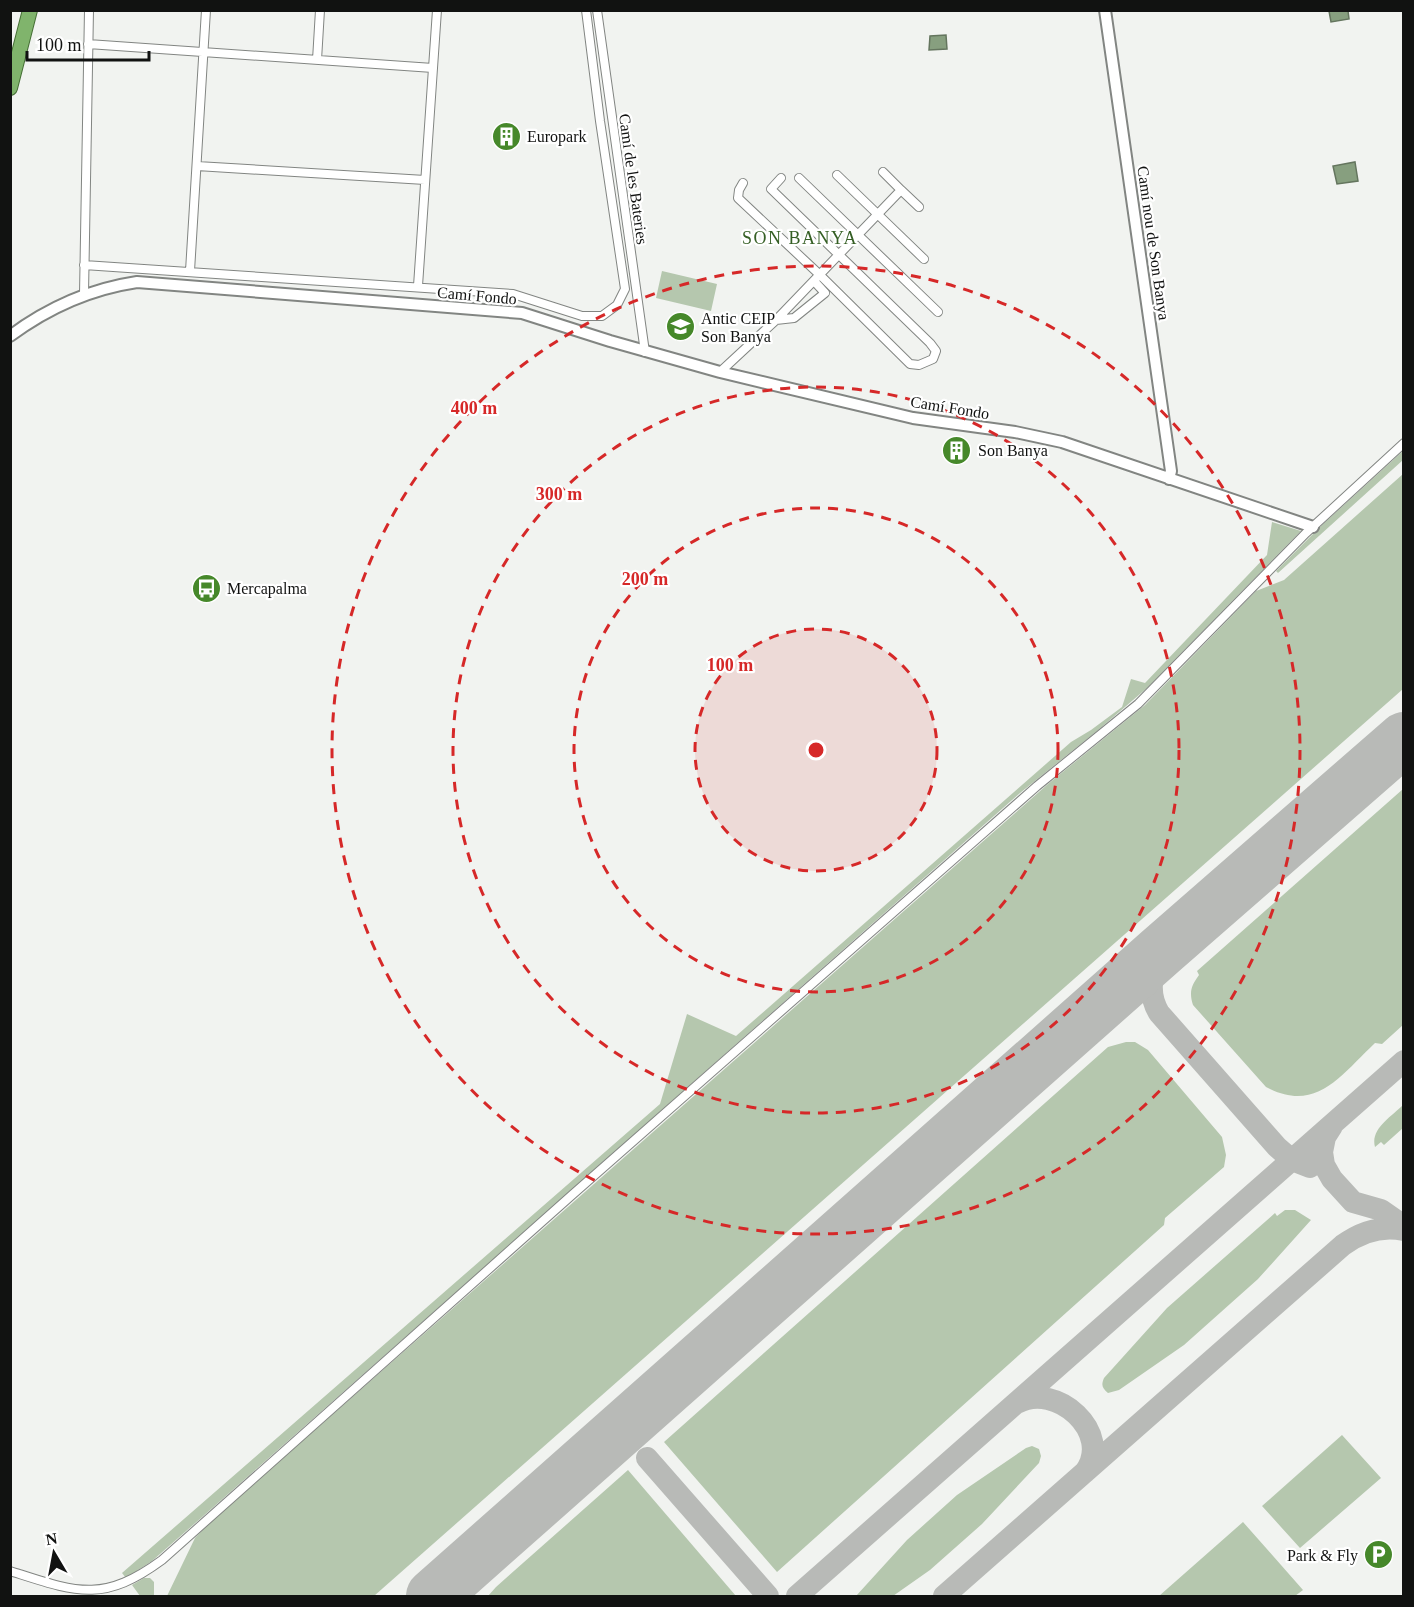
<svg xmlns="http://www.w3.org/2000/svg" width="1414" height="1607" viewBox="0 0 1414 1607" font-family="Georgia,serif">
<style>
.green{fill:#b5c7ae}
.water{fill:#879f7f;stroke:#64755e;stroke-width:1.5}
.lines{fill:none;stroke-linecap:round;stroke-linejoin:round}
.taxiway{stroke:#b8bab7;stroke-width:22}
.runway{stroke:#b8bab7;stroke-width:54}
.minor-casing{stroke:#828582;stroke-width:10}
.tertiary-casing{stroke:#828582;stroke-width:14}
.trunk-casing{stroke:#456f35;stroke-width:16}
.minor{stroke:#fff;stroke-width:8}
.tertiary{stroke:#fff;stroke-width:10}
.trunk{stroke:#80b46c;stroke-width:14}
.ring{fill:none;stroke:#d62828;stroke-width:3;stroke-dasharray:10 8}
.labels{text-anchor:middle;stroke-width:4.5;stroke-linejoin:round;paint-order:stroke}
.poi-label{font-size:16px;fill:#111211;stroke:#fff;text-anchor:start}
.street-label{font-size:16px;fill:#111211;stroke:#fff}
.neighbourhood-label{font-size:18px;letter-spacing:1.5px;fill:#355f24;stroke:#fff}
.centre{fill:#d62828;stroke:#fff;stroke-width:3}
.ring-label{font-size:18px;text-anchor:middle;font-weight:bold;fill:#d62828;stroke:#fff;stroke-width:4.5;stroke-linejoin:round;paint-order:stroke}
</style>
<rect width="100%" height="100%" fill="#f1f3f0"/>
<!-- green -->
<path class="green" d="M662,271L717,284L711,311L656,298Z
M1403,451V460L1278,573L1276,571L1322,525Z
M1403,474V689L374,1596H167L195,1538L207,1525L1048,784L1145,705L1256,591L1284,580Z
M1272,522L1301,531L1147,688L1097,731L1020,793L201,1518L152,1561L126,1578L122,1573L660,1104L687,1014L736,1036L1071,742L1091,730L1122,707L1131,679L1145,683L1267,555Z
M1403,789V1025L1382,1044L1375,1043C1341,1075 1316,1114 1266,1087L1193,1005C1189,992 1191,986 1199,975L1197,971Z
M1126,1042H1135L1148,1050L1222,1137L1226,1155L1224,1167L1165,1218L1164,1225L777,1572L664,1442L1108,1047Z
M1403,1105V1128L1384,1145L1381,1142L1375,1147C1370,1129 1391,1117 1403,1105Z
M1285,1210H1295L1311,1220L1258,1279L1184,1345L1119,1390L1108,1393C1102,1388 1101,1385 1104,1378L1167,1308L1275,1213L1277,1216Z
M1342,1435L1381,1478L1300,1548L1262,1506Z
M1032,1446L1039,1449L1041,1456L1039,1463L982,1524L930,1570L893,1596H856L907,1540L957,1495L1026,1448Z
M628,1470L736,1596H488L496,1587Z
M1243,1522L1303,1590L1295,1596H1159Z
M144,1578H150L154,1582V1596H140L132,1585Z"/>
<!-- water -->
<path class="water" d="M1329,11H1348L1349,19L1331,22Z
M946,35L947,49L929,50L930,36Z
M1355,162L1358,181L1337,184L1333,166Z"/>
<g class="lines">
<!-- taxiway -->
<path class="taxiway" d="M1161,951C1153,973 1146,991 1159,1013L1277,1147L1292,1160L1310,1167
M1332,1126L1325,1137L1322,1152L1324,1165L1332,1179L1353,1202L1381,1210L1404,1226
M1017,1403C1056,1381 1114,1433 1085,1472
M647,1458L768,1596
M458,1596L468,1572L478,1557
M797,1596L1404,1061
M944,1596L1343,1245C1361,1232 1381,1225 1404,1230"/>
<!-- runway -->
<path class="runway" d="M433,1596L1161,951L1404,739"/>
<defs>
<path id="minor" d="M597,10L645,352
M88,44L433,68
M317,60L320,10
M197,166L425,180
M837,175L924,259
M799,178L938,312
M743,183L739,190L738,198L820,275L910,364L919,365L933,359L936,351L930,343L771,189L781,178
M901,190L919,207
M84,265L513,294L582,316H602L617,305L625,289L600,121L586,10
M190,271L206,10
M418,286L437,10
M84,294L89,10
M776,320L794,318L825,293L814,281
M720,372L776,320L901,190L883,172
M10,1571C76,1592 102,1604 162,1560L572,1195L1037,786L1138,704L1306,533L1404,443"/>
<path id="tertiary" d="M1105,10L1171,471L1169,479
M10,336C49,307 90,289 137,282L522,313L610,341L720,372L913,418L1015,432L1062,442L1313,527"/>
<path id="trunk" d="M10,88L30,10"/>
</defs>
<!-- minor casing -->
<use href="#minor" class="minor-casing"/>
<!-- tertiary casing -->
<use href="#tertiary" class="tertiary-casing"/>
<!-- trunk casing -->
<use href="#trunk" class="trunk-casing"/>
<!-- minor -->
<use href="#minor" class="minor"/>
<!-- tertiary -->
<use href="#tertiary" class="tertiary"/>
<!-- trunk -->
<use href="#trunk" class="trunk"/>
</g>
<!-- distance rings -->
<circle cx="816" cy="750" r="121" fill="#d62828" fill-opacity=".12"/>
<g class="ring">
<circle cx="816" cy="750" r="121"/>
<circle cx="816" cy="750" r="242"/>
<circle cx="816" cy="750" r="363"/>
<circle cx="816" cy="750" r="484"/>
</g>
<!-- icons -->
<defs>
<symbol id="building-disc" viewBox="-11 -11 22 22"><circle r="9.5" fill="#46882a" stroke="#fff"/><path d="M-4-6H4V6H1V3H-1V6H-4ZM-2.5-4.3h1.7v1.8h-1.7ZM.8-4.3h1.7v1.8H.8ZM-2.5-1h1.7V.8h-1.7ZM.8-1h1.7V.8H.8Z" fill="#fff"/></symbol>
<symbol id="school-disc" viewBox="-11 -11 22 22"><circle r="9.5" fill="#46882a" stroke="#fff"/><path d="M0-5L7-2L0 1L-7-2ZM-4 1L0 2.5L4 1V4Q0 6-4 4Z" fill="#fff"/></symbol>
<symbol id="bus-disc" viewBox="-11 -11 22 22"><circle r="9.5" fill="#46882a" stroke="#fff"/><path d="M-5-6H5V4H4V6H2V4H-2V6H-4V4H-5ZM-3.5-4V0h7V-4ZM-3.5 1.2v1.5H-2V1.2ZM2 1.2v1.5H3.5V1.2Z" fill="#fff"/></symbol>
<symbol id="parking-disc" viewBox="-11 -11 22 22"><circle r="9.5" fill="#46882a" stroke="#fff"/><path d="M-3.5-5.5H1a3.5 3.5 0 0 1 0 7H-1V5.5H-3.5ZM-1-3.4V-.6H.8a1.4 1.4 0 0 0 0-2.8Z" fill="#fff"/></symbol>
</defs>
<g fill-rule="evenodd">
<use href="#building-disc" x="490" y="120" width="33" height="33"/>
<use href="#school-disc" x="664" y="310" width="33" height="33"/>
<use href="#building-disc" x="940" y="434" width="33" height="33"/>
<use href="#bus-disc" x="190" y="572" width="33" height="33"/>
<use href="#parking-disc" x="1362" y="1538" width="33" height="33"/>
</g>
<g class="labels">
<!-- poi labels -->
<g class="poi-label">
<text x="527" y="142">Europark</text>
<text x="701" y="324">Antic CEIP<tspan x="701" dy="18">Son Banya</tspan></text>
<text x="978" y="456">Son Banya</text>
<text x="227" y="594">Mercapalma</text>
<text x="1358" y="1561" text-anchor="end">Park &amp; Fly</text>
</g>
<!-- street labels -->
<g class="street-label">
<text transform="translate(634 179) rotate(82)" y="6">Camí de les Bateries</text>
<text transform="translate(1154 243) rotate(82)" y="6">Camí nou de Son Banya</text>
<text transform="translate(477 295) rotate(5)" y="6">Camí Fondo</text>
<text transform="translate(950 407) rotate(9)" y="6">Camí Fondo</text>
</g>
<!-- neighbourhood labels -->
<g class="neighbourhood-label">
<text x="800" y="244">SON BANYA</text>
</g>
</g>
<circle cx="816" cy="750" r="9" class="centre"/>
<g class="ring-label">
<text x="474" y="414">400 m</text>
<text x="559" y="500">300 m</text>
<text x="645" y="585">200 m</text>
<text x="730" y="671">100 m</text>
</g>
<!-- border -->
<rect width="1414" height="1607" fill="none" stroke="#111211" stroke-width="24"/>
<!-- north arrow -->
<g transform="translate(54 1553) rotate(350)" stroke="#ffffff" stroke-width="4.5" paint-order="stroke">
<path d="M0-4.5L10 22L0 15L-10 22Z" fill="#111211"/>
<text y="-9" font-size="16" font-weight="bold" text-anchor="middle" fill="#111211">N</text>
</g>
<!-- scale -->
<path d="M27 51v9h122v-9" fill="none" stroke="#111211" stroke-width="3"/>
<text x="36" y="51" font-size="18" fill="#111211" stroke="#ffffff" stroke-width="4.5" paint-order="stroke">100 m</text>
</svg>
